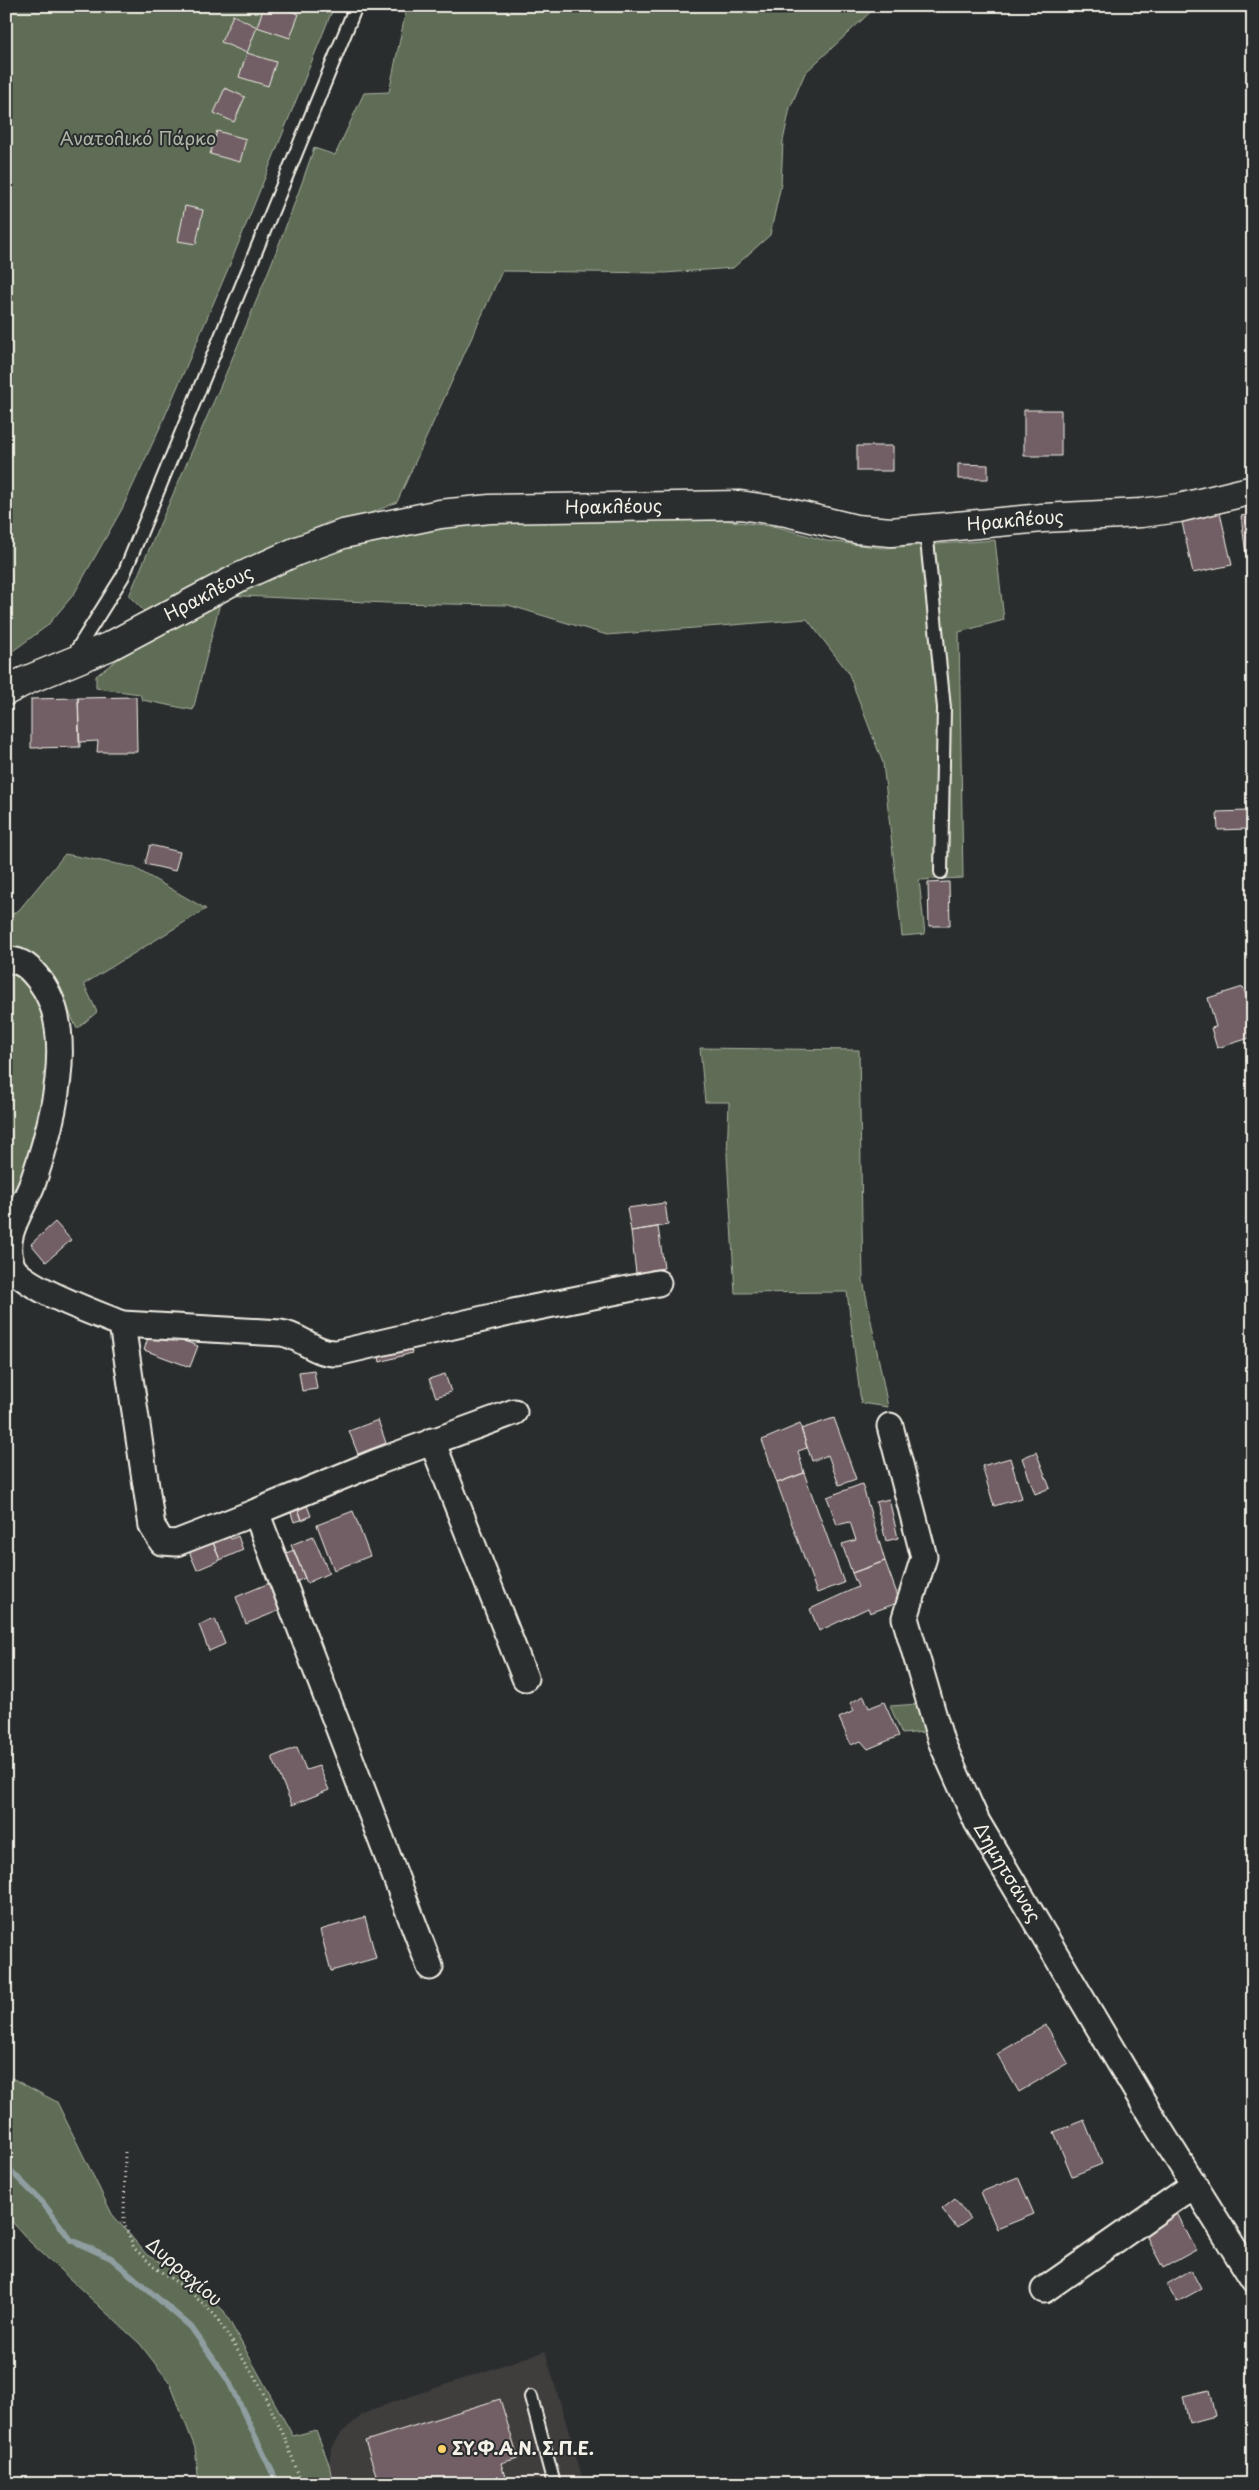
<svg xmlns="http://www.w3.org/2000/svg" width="1259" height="2490" viewBox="0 0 1259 2490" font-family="'Playpen Sans',sans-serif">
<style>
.built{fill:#3f3c3e}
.green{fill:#5e6d56;stroke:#a9af9f}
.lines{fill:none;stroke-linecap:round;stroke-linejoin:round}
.stream{stroke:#8f9ea0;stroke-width:6}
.building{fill:#715f65;stroke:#f4f1e8}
.service-casing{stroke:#f4f1e8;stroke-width:16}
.minor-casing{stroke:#f4f1e8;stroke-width:29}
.tertiary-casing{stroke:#f4f1e8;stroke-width:31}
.path{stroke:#f4f1e8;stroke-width:3;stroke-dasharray:1 4;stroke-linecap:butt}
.service{stroke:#2a2d2e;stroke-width:12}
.minor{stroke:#2a2d2e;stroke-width:25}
.tertiary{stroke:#2a2d2e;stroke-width:28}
.poi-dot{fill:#ffd166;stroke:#2a2d2e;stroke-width:2}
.labels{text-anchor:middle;stroke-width:4;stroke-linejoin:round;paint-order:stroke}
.park-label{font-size:18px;fill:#b0b6a6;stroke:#2a2d2e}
.street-label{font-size:18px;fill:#f4f1e8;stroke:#2a2d2e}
.poi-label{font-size:18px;font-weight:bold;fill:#f4f1e8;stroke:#2a2d2e;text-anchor:start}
</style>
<rect width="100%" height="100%" fill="#2a2d2e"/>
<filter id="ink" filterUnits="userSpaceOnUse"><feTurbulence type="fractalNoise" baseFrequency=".02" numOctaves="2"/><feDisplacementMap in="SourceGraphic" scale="10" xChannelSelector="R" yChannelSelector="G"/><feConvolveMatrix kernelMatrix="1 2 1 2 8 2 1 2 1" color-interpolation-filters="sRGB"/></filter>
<g filter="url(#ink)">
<!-- built -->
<path class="built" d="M545,2351L584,2484H333L329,2464L332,2448L341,2433L362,2415L376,2408Z"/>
<!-- green -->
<path class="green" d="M6,6H334L231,262L162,423L122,509L74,594L47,626L6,656Z
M407,6H877L805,73L790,108L783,141L781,185L770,235L733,268L665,273L502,271L397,502L358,519L329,522L240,561L145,612L129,596C192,447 262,302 314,148L335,155L364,93L389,92Z
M564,517L723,520L778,527L827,541L884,548L995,540L1004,620L959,632L963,878L919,880L925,934L902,936L883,763L848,672L807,619L607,635L508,605L388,603L222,595L193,710L142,700L140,694L96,688V676L150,634L222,595L291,564L421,527L469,519Z
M65,854L133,867L206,909L84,984L97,1012L77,1029L56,983L29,959L6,953V918L19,910Z
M11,972L23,975L47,1000L50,1097L6,1229V974Z
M700,1048L859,1050L863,1280L888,1407L861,1403L847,1292L735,1293L727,1155L729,1102H705Z
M918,1704L925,1732L902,1734L890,1706Z
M6,2075L57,2102L112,2214L147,2255L188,2278L224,2311L293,2436L316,2430L329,2464L333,2484H199L195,2448L170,2383L140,2344L31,2243L6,2215Z"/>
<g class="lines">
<!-- stream -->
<path class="stream" d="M6,2166L43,2203L71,2240L111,2258L191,2327L228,2380L278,2484"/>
</g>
<!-- building -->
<path class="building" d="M264,6H276L299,14L290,38L257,27Z
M233,15L257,27L247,53L221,42Z
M247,53L276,62L268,86L239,77Z
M225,88L245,97L234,122L214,113Z
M217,131L246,139L240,162L210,154Z
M185,206L203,210L196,244L178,241Z
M1024,410H1061V456H1024Z
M857,446H893V471H857Z
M958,464L988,465V479H958Z
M1220,513L1232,565L1193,573L1182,522Z
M1253,514V554L1246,555L1241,516Z
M136,697L137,752H97L98,741L79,742L78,698Z
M78,698L80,747L31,748V699Z
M1248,811H1253V836H1248Z
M1248,811V829L1218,830L1217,812Z
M150,845L180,852L175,871L145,864Z
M949,882L950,926H929L928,883Z
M1243,987L1253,1018V1037L1217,1048L1211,1028L1216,1027L1208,998Z
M665,1203L668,1225L631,1231L627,1208Z
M55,1222L71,1240L46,1262L31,1244Z
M658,1227L664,1268L651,1270L653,1278L637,1281L631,1231Z
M151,1329L198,1346L190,1367L144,1350Z
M409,1343L412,1353L380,1362L378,1352Z
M314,1370L317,1389L302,1391L299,1372Z
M445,1374L451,1392L436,1397L429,1379Z
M834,1418L856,1479L839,1485L828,1455L812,1461L801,1429Z
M378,1420L386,1443L358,1454L349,1431Z
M800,1424L807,1448L798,1451L804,1473L777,1483L762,1440Z
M1036,1452L1050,1488L1035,1494L1022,1458Z
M1010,1458L1022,1498L994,1506L982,1466Z
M804,1473L844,1583L817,1593L777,1483Z
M862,1484L885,1561L852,1573L842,1544L856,1540L850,1522L837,1525L827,1497Z
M304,1497L311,1516L302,1520L295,1500Z
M889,1499L898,1538L886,1541L876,1502Z
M295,1500L302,1520L294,1522L291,1513L284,1515L281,1506Z
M353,1511L370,1556L334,1570L317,1525Z
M228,1533L231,1539L238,1536L243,1550L220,1560L212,1540Z
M313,1536L329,1573L307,1583L291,1545Z
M212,1540L220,1560L197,1570L188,1549Z
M294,1550L305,1578L293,1583L281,1555Z
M885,1561L900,1602L870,1613L868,1608L819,1631L810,1609L858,1587L852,1573Z
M272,1582L283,1609L246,1624L236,1597Z
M215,1619L225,1644L209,1651L199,1625Z
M864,1696L869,1708L884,1702L899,1736L868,1749L861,1741L851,1745L839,1718L854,1711L850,1703Z
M297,1747L306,1770L319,1766L329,1790L292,1805L272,1757Z
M365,1917L376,1958L331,1971L320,1930Z
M1046,2025L1068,2063L1019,2092L997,2054Z
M1084,2120L1102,2164L1072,2176L1054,2132Z
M1018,2177L1034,2214L997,2229L981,2192Z
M955,2199L970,2219L957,2228L942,2209Z
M1177,2213L1196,2250L1163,2268L1143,2230Z
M1191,2270L1201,2289L1177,2302L1167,2284Z
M1209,2390L1215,2416L1189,2423L1183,2396Z
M500,2399L518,2458L501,2463L507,2484H379L365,2441Z"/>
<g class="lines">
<defs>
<path id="service" d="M926,530L944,708L941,872
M73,656L123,576L356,6
M531,2397L554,2484"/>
<g id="minor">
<path d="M6,960C22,959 31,969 40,981C78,1031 52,1126 33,1182C23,1210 0,1235 12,1266C23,1288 98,1314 122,1324L150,1513L152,1526L162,1542L176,1543L256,1512L430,1967"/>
<path d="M122,1324L281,1333C302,1336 314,1354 337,1353L513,1312L658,1283"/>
<path id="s1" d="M890,1426L924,1557L905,1618L941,1741L977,1822L1156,2124L1253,2279"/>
<path d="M432,1441L525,1678"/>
<path d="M256,1512L377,1462L514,1412"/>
<path d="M1044,2290L1194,2185"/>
</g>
<g id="tertiary">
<path id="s2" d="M6,691L25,681L110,646L240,577L297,551L343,534L440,514L490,509L740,505L786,512L856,529L891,532L1043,518L1141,513L1179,508L1253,490"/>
</g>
</defs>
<!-- service casing -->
<use href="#service" class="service-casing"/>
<!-- minor casing -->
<use href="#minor" class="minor-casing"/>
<!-- tertiary casing -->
<use href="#tertiary" class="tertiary-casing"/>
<!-- path -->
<path class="path" d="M125,2152L124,2223L134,2248L154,2267L188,2290L215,2315L259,2384L285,2438L302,2484"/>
<!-- service -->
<use href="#service" class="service"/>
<!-- minor -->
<use href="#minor" class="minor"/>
<!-- tertiary -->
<use href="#tertiary" class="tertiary"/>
</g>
</g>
<!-- markers -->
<circle class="poi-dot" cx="442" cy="2449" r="5"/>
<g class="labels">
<!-- park labels -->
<g class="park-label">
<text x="138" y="145">Ανατολικό Πάρκο</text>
</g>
<!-- street labels -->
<g class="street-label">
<text dy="6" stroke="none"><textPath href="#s2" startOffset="645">Ηρακλέους</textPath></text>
<text dy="6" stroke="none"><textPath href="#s2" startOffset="1050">Ηρακλέους</textPath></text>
<text dy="6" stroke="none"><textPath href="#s2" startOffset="225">Ηρακλέους</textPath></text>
<text dy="6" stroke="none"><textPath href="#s1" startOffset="475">Δημητσάνας</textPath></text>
<text transform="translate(184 2272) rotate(41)" y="6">Δυρραχίου</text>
</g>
<!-- poi labels -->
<g class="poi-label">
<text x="452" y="2455">ΣΥ.Φ.Α.Ν. Σ.Π.Ε.</text>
</g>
</g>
<!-- margin -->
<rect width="1259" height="2490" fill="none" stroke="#2a2d2e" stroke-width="25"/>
<rect x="12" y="12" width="1234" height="2465" fill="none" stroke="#f4f1e8" stroke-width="2" filter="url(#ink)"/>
</svg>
